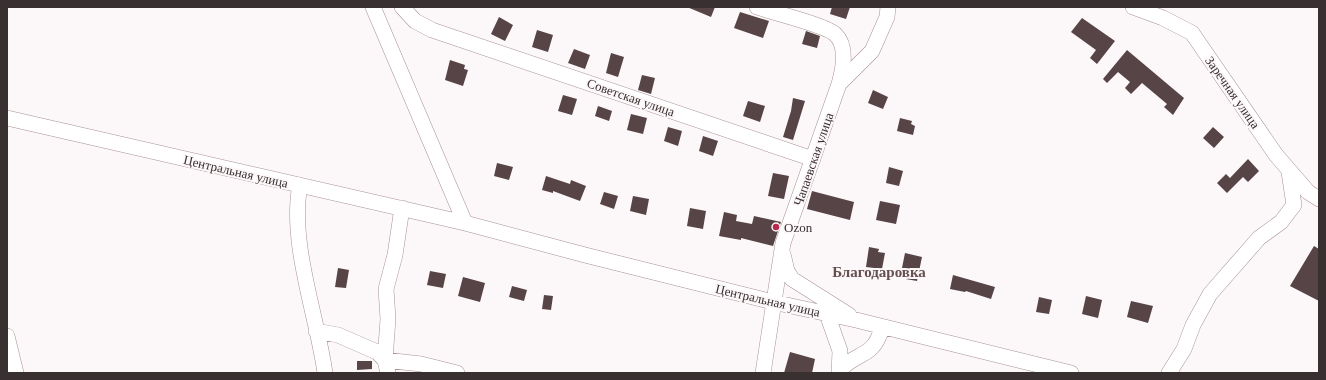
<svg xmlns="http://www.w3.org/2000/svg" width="1326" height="380" viewBox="0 0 1326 380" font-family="Georgia,serif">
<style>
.building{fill:#574446}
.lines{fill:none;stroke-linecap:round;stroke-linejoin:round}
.minor-casing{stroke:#a99294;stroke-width:16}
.minor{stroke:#fff;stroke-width:15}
.poi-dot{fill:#ba294d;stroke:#fcf7f8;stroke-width:1.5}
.labels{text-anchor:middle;stroke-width:4;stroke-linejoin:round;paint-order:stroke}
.street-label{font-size:13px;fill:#393031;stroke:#fcf7f8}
.poi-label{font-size:13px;fill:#393031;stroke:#fcf7f8;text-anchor:start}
.quarter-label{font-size:15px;font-weight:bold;fill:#645051;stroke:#fcf7f8}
</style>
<rect width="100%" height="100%" fill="#fcf7f8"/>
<!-- building -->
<path class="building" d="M687,7H715L711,17Z
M832,7H850L846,19L830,14Z
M740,12L769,21L763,38L734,28Z
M499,17L513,25L505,41L491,34Z
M1082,18L1115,41L1097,64L1090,58L1096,50L1071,32Z
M537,30L553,35L548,52L532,47Z
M806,31L820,36L817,48L802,44Z
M574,49L590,55L585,69L568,63Z
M1127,50L1184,98L1173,115L1164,107L1167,104L1142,83L1131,94L1125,88L1130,82L1118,72L1107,83L1103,79Z
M611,53L624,57L618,77L606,73Z
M450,60L465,65L464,69L468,70L463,86L445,80Z
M642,75L655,78L651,94L638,90Z
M873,90L888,97L883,109L868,103Z
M563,95L577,99L572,115L558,111Z
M793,98L805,101L793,140L783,137L791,111Z
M748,101L765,106L760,122L743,116Z
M598,106L612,111L609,121L595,116Z
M631,114L647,118L643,134L627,130Z
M900,118L912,121L911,124L915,126L913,135L897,131Z
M668,127L682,131L678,146L664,141Z
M1213,127L1224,137L1214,148L1203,138Z
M703,136L718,141L713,156L699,151Z
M1248,159L1259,171L1248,182L1243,177L1227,193L1217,183L1226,174L1230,178Z
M497,163L513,167L509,180L494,176Z
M889,167L903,171L899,186L886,183Z
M773,173L789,176L784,199L768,196Z
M546,176L570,184L571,180L586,186L580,201L553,191V193L542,190Z
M812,191L854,202L850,220L807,209Z
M604,192L618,196L614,209L600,204Z
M633,196L649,199L646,215L630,211Z
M880,201L900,205L896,224L876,220Z
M690,208L706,211L703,229L687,226Z
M724,212L737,215L736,221L752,224L754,216L781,222L773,246L741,238V240L719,236Z
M1314,246L1319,249V301L1290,286Z
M869,247L879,249L878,252L885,253L882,269L866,267Z
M905,253L922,257L917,281L900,278Z
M338,268L349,270L346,288L335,287Z
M430,271L446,274L443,288L427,285Z
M953,275L995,287L991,299L966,291L965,292L950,289Z
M463,277L485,283L480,302L458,296Z
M512,286L527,290L524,301L509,297Z
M544,295L553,296L551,310L542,309Z
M1086,296L1102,300L1098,318L1082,314Z
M1039,297L1052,300L1049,314L1036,312Z
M1131,301L1153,306L1148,323L1127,317Z
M790,352L815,359L812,373H784Z
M357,361H372V369L357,370Z"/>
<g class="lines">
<defs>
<path id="minor" d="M373,7L465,223
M402,7L415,21L432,30L813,159
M757,7C774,13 825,25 835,34C848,46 843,70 839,84
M1133,7L1163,18L1192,33L1276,155L1308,192L1319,199
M7,118L465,223L585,255L773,302L856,320L1071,373
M300,185C289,243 317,315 325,373
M783,254L787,271L792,279L849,315
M827,314L840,351L839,373
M316,331L338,335L377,352L385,360L421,364L457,373
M7,336L16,373
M840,370C857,351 873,359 882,328
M388,373L385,360L388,319L386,289L395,255L402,208
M763,373L783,243L839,84L872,51L887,17L888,7
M1169,373L1184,349L1193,325L1210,294L1259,238L1281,222L1294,205L1289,172"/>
</defs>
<!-- minor casing -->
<use href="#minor" class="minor-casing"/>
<!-- minor -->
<use href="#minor" class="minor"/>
</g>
<!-- markers -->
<circle class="poi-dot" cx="776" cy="227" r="4"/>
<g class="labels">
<!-- street labels -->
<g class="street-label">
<text transform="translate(1233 92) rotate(55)" y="5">Заречная улица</text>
<text transform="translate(631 97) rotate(19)" y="5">Советская улица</text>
<text transform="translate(813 159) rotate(-71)" y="5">Чапаевская улица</text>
<text transform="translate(236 171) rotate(13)" y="5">Центральная улица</text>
<text transform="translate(768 300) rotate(13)" y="5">Центральная улица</text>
</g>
<!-- poi labels -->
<g class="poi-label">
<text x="784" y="232">Ozon</text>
</g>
<!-- quarter labels -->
<g class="quarter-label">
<text x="879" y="277">Благодаровка</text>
</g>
</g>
<!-- border -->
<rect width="1326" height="380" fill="none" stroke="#393031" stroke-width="16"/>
</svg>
